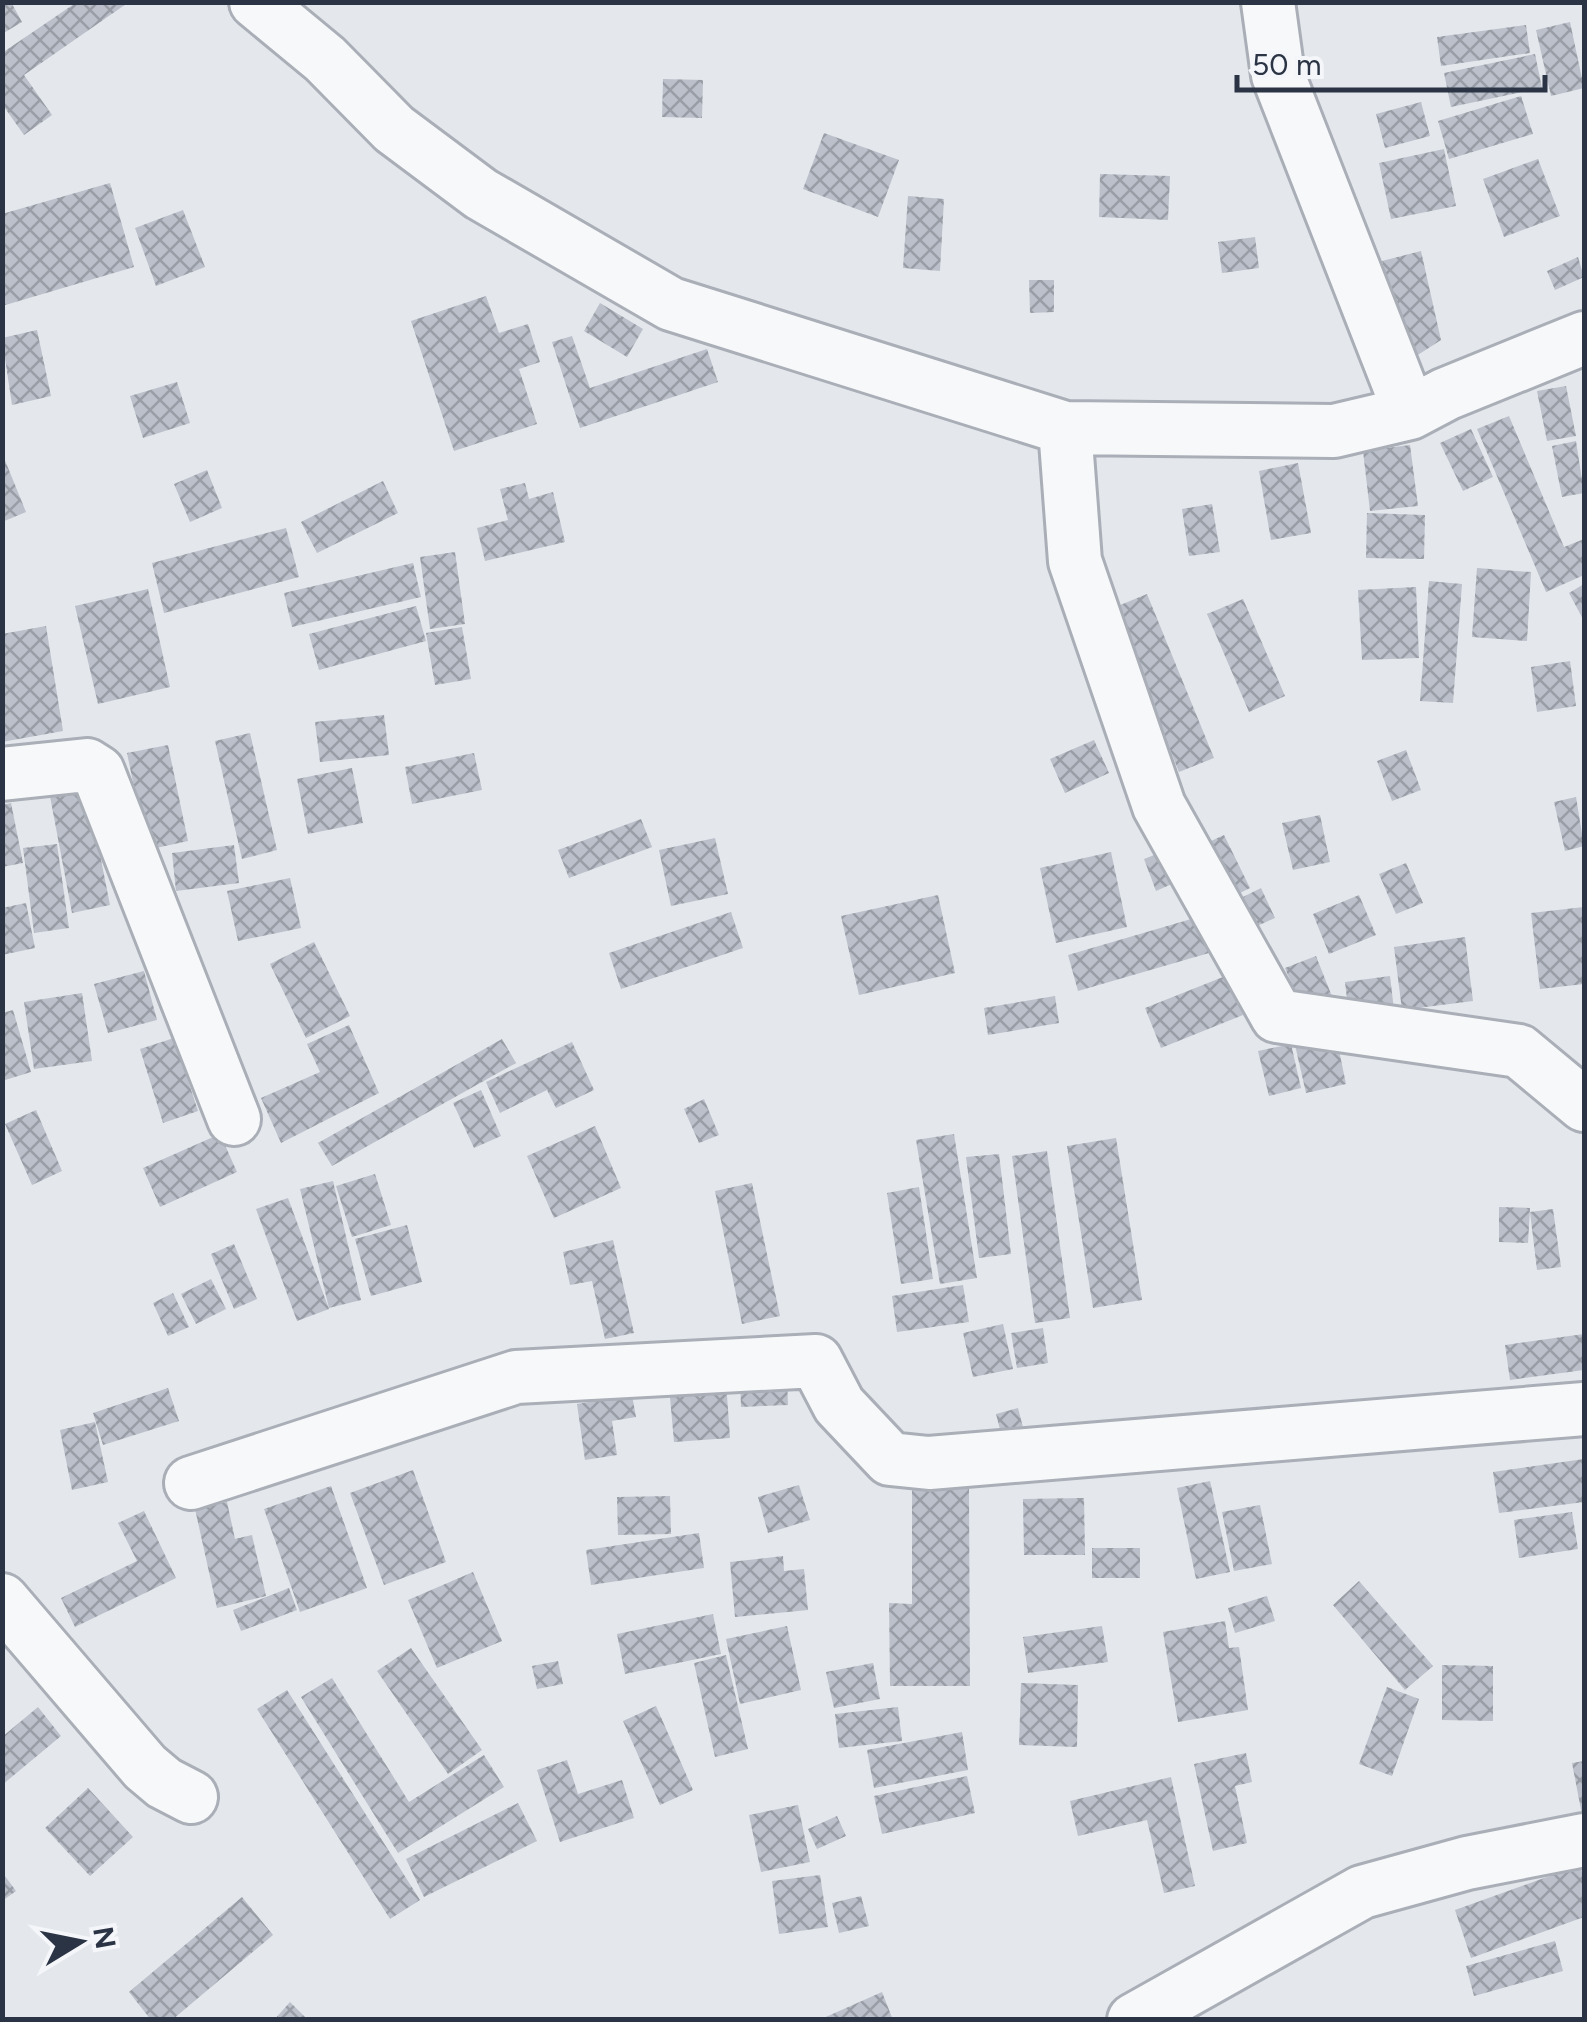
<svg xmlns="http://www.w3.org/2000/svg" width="1587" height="2022" viewBox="0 0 1587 2022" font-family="Figtree,sans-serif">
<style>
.building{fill:url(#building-cross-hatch)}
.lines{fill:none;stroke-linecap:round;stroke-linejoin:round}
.minor-casing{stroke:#a9aeb7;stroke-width:58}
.minor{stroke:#f7f8fa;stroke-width:52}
</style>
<defs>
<pattern id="building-cross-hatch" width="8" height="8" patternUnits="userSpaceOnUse" patternTransform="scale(2.5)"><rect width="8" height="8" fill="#bbc0ca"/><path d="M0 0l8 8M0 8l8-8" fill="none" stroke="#989da6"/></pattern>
</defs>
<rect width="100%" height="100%" fill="#e4e7ec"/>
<!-- building -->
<path class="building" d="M2,2H11L22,22L2,34Z
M77,2H129L24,75L52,115L24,135L2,104V53Z
M1570,22L1584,88L1551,96L1536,30Z
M1526,25L1530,53L1441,66L1437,37Z
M1535,54L1542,88L1451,107L1444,73Z
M663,79L703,80L702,118L662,117Z
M1521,96L1533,134L1449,159L1438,121Z
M1421,102L1430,136L1385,148L1376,114Z
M824,133L899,160L878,217L803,189Z
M1444,149L1456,206L1391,219L1379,163Z
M1538,159L1560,216L1504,237L1483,179Z
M1100,174L1170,176L1168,220L1099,217Z
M110,183L134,267L2,306V214Z
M908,196L944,199L940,271L903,268Z
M183,210L205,267L156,286L135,228Z
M1255,237L1259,268L1222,273L1218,242Z
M1421,251L1441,340L1410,360L1382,261Z
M1578,257L1584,277L1555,290L1547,271Z
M1029,280H1054V312L1030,313Z
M486,296L499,333L528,324L540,362L519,369L537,424L454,451L411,321Z
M600,303L643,329L627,357L584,331Z
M37,330L51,396L12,405L2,338Z
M572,336L590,388L707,349L718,382L580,428L552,342Z
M177,382L190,423L143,438L130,396Z
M1566,386L1576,436L1547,441L1537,391Z
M1509,416L1564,547L1584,539V575L1546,592L1477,429Z
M1471,429L1493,477L1463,491L1440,443Z
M1576,441L1584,493L1562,497L1552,446Z
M1410,445L1418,506L1370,511L1363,451Z
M2,453L26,512L2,522Z
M1298,463L1311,533L1271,540L1259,471Z
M207,470L222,508L190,522L174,484Z
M383,481L398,513L317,553L301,522Z
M525,483L529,499L553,492L565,542L485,561L477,528L508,520L500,489Z
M1212,504L1220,552L1189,556L1182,509Z
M1367,513L1425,515L1424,559L1366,558Z
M286,528L299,577L164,613L152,563Z
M455,552L465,624L430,629L420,557Z
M413,563L421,597L292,627L284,593Z
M1477,568L1531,572L1527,641L1472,637Z
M1429,581L1462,584L1453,703L1420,701Z
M1584,584V621L1569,593Z
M1416,587L1419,658L1362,660L1358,590Z
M148,589L170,687L98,704L75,606Z
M1147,594L1214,758L1179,772L1113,608Z
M1243,599L1285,696L1249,712L1207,614Z
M416,606L426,641L319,670L309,634Z
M46,626L63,731L2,742V634Z
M462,627L471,679L435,685L426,633Z
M1570,661L1576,706L1537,712L1531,667Z
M384,715L389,755L320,762L315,722Z
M250,733L277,850L242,859L215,741Z
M1094,740L1109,773L1065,793L1050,759Z
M168,745L188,841L147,850L127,753Z
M1406,750L1421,790L1392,801L1377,761Z
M474,753L482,790L412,804L405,767Z
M352,768L363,823L308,834L297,779Z
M86,784L110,905L72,913L49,791Z
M1576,797L1584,846L1565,851L1554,802Z
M11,803L23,863L2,867V805Z
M1320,815L1330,862L1293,870L1282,823Z
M641,819L652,847L569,878L558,850Z
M1224,835L1250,888L1220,903L1194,849Z
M715,838L728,894L671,906L659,850Z
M57,844L69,928L34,933L23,848Z
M234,845L239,883L176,891L172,853Z
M1111,852L1127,927L1056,943L1040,868Z
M1162,852L1174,883L1156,891L1144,859Z
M1406,863L1423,903L1396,914L1379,874Z
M290,878L301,928L238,941L227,891Z
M1261,888L1275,918L1242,933L1229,904Z
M938,895L955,973L859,995L841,916Z
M1359,895L1376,935L1329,954L1313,914Z
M26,903L35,948L2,955V908Z
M1584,907V984L1540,989L1531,913Z
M731,912L743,948L621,989L609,953Z
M1198,917L1209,953L1078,991L1068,955Z
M1465,937L1473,1001L1402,1010L1394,947Z
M314,942L350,1016L306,1038L270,964Z
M1316,956L1335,1004L1305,1016L1285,968Z
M144,971L157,1020L108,1033L94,984Z
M1228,975L1243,1015L1161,1048L1145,1008Z
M1390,976L1394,1010L1349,1017L1345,982Z
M82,993L92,1061L34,1069L24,1002Z
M1055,996L1059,1023L988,1035L984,1008Z
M13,1010L31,1072L2,1081V1013Z
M349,1025L379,1093L281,1143L261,1098L320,1072L307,1044Z
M1336,1036L1346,1084L1306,1093L1295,1045Z
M174,1038L198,1111L163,1123L140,1049Z
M502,1039L516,1063L332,1166L318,1143Z
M572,1042L594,1090L556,1108L547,1090L500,1113L486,1082Z
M1291,1044L1301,1088L1269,1096L1258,1051Z
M481,1090L501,1136L474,1148L453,1103Z
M704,1099L719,1135L699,1143L684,1109Z
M36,1110L62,1171L32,1185L5,1124Z
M595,1126L621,1188L554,1218L527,1156Z
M220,1134L237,1172L160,1207L143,1168Z
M954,1134L977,1278L940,1284L916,1140Z
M1116,1138L1142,1300L1093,1308L1067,1146Z
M1047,1151L1070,1318L1035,1323L1012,1156Z
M999,1154L1011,1254L979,1258L966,1157Z
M375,1174L391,1225L352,1237L336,1186Z
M333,1181L361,1300L329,1308L300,1189Z
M752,1183L780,1316L742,1324L715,1191Z
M919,1187L933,1279L901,1284L887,1193Z
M288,1198L329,1309L297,1321L256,1209Z
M1499,1207L1530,1208L1528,1243L1499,1242Z
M1553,1209L1561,1267L1537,1270L1530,1212Z
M407,1225L422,1282L371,1296L355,1239Z
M613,1240L634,1333L605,1339L592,1281L570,1285L563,1252Z
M234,1244L257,1299L234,1309L211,1254Z
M211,1279L226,1309L196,1324L181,1294Z
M963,1285L969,1322L897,1332L892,1296Z
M173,1293L189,1327L168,1336L153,1303Z
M1003,1324L1013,1369L973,1377L963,1333Z
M1043,1328L1048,1363L1017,1368L1011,1333Z
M1584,1334V1370L1510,1380L1505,1345Z
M787,1376L788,1405L741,1407L740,1378Z
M726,1381L730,1438L674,1442L669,1386Z
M168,1388L179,1421L103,1445L93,1413Z
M632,1395L636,1417L612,1421L617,1455L585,1460L577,1404Z
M1018,1408L1025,1435L1003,1441L996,1414Z
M95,1422L108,1482L72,1490L60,1430Z
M1584,1459V1502L1499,1513L1493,1472Z
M413,1470L446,1562L384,1585L350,1493Z
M1210,1481L1230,1572L1196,1579L1177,1488Z
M799,1485L810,1520L768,1533L758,1497Z
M331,1486L367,1588L300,1612L264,1509Z
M912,1489H969L970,1686H890L889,1603L912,1604Z
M670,1496L671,1534L618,1535L617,1497Z
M1084,1498L1085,1555H1024L1023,1499Z
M227,1502L235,1539L252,1535L266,1596L217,1608L195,1509Z
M1260,1505L1272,1564L1234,1571L1222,1512Z
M144,1511L176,1578L75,1627L61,1598L137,1561L118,1523Z
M1572,1512L1578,1549L1519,1558L1514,1520Z
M699,1533L704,1568L591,1585L586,1550Z
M1092,1548H1140V1578H1092Z
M783,1556L784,1571L804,1569L808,1610L735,1617L730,1562Z
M473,1572L502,1641L437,1668L408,1600Z
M1359,1581L1433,1666L1405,1690L1333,1605Z
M289,1588L297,1610L241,1631L233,1610Z
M1267,1596L1275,1621L1235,1633L1228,1608Z
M713,1614L721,1654L625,1674L617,1634Z
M1225,1621L1229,1648L1239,1647L1248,1710L1178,1722L1163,1632Z
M787,1626L801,1690L740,1704L726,1639Z
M1102,1626L1108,1662L1028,1673L1023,1637Z
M411,1648L482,1750L448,1774L377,1671Z
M726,1655L748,1749L715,1757L694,1663Z
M558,1661L563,1684L537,1689L532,1666Z
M873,1663L880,1699L834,1708L826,1672Z
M1442,1665L1493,1666V1721L1442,1720Z
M332,1678L409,1802L484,1755L504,1787L398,1853L301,1697Z
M1021,1683L1078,1685L1077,1747L1019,1745Z
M1387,1687L1419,1699L1392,1776L1359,1764Z
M287,1690L420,1900L390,1919L257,1709Z
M656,1706L693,1790L660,1805L623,1721Z
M38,1707L61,1736L2,1785V1737Z
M898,1707L902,1741L839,1748L835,1714Z
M962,1732L968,1770L874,1788L867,1750Z
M1246,1753L1252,1782L1235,1786L1247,1843L1213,1851L1194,1764Z
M567,1760L578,1794L622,1780L634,1818L560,1842L537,1770Z
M1584,1761V1820H1583L1572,1763Z
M967,1776L975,1813L882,1834L874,1796Z
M1171,1777L1195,1886L1164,1893L1147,1820L1078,1836L1070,1801Z
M88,1788L133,1837L90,1876L45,1828Z
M518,1803L537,1841L424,1897L406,1859Z
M798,1805L810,1862L761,1872L749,1815Z
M837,1816L846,1836L817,1849L808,1829Z
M1580,1865L1584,1879V1917L1471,1958L1455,1910Z
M2,1872L16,1891L2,1901Z
M820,1875L828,1927L779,1934L772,1881Z
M861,1896L869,1926L839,1933L832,1903Z
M242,1897L273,1935L172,2020H151L129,1992Z
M1555,1941L1563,1971L1474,1996L1466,1966Z
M882,1992L893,2020H819Z
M290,2002L308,2020H274Z"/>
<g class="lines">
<defs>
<path id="minor" d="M256,2L325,59L394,129L481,194L671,304L1065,428L1334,431L1410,413L1446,394L1584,338
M1268,2L1278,75L1410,413
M1065,428L1075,561L1159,806L1277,1016L1519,1051L1584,1105
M2,774L87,765L98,772L234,1119
M191,1483L516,1377L816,1361L839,1405L890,1459L929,1463L1584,1409
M2,1600L145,1767L164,1783L191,1797
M1134,2020L1362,1892L1467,1863L1584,1840"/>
</defs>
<!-- minor casing -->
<use href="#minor" class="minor-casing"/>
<!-- minor -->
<use href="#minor" class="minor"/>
</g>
<!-- border -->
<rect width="1587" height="2022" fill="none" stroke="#2b3445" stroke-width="10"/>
<!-- north arrow -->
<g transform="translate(80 1942) rotate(80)" stroke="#f4f6f9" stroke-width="8" paint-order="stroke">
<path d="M0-8L18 38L0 25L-18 38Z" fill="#2b3445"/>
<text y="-15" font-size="28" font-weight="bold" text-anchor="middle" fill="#2b3445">N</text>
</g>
<!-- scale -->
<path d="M1237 75v15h308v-15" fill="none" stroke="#2b3445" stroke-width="5"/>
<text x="1252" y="75" font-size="30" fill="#2b3445" stroke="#f4f6f9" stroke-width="8" paint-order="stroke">50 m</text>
</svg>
